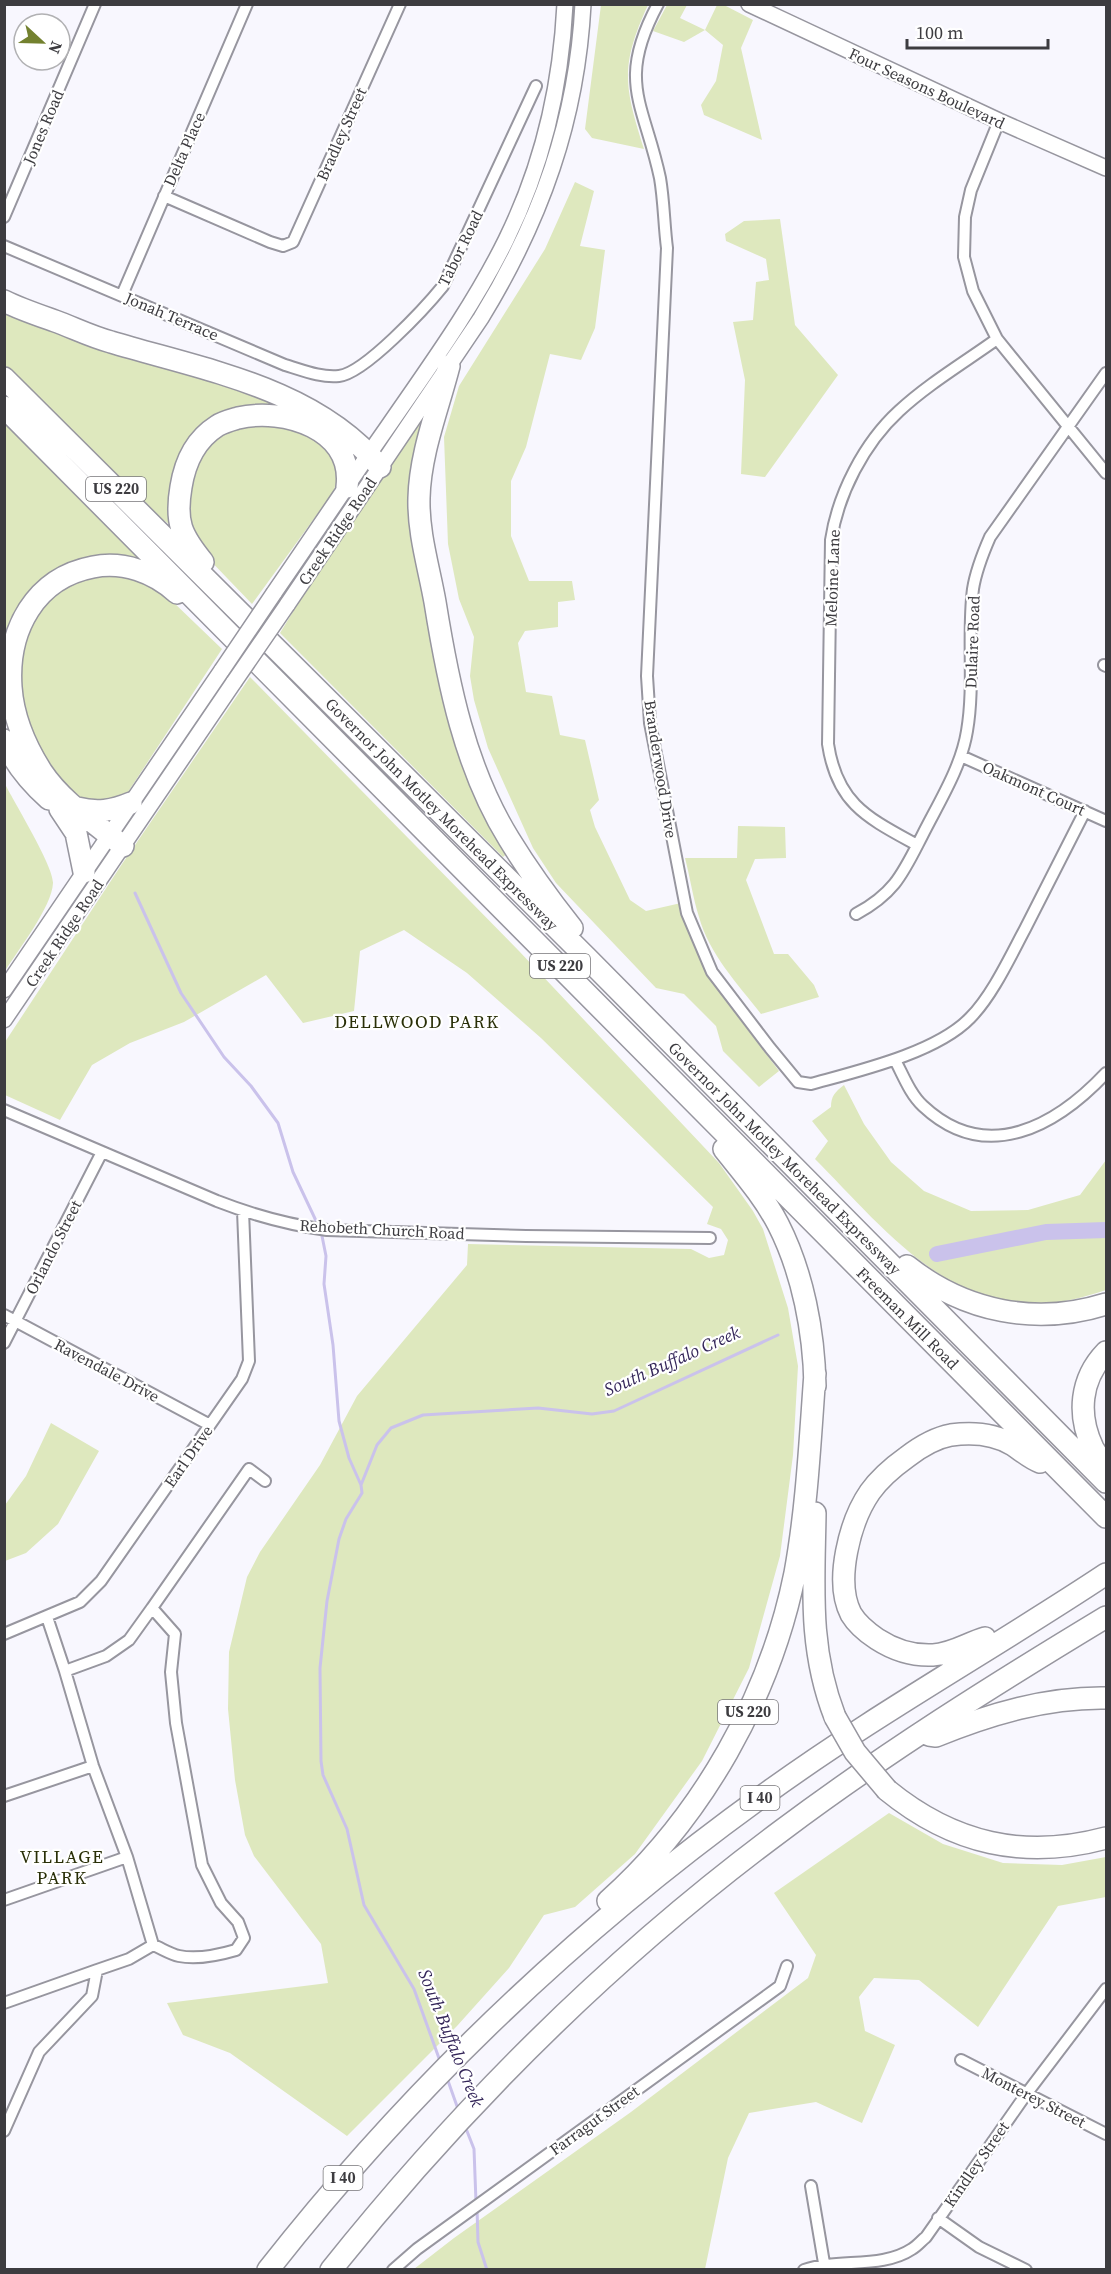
<svg xmlns="http://www.w3.org/2000/svg" width="1111" height="2274" viewBox="0 0 1111 2274" font-family="'Source Serif 4',serif">
<style>
.green{fill:#dee8be}
.lines{fill:none;stroke-linecap:round;stroke-linejoin:round}
.stream{stroke:#cac2eb;stroke-width:3}
.river{stroke:#cac2eb;stroke-width:16}
.street-casing{stroke:#97969f;stroke-width:14}
.secondary-casing{stroke:#97969f;stroke-width:18}
.highway-casing{stroke:#97969f;stroke-width:24}
.street{stroke:#fff;stroke-width:10}
.secondary{stroke:#fff;stroke-width:15}
.highway{stroke:#fff;stroke-width:21}
.secondary-bridge-casing{stroke:#97969f;stroke-width:18;stroke-linecap:butt}
.highway-bridge-casing{stroke:#97969f;stroke-width:24;stroke-linecap:butt}
.secondary-bridge{stroke:#fff;stroke-width:15}
.highway-bridge{stroke:#fff;stroke-width:21}
.labels{text-anchor:middle;stroke-width:4.5;stroke-linejoin:round;paint-order:stroke}
.shield{fill:#fff;stroke:#777679;stroke-width:1.5}
.shield-label{font-size:15px;font-weight:bold;fill:#3d3c40}
.street-label{font-size:16px;fill:#3d3c40;stroke:#fff}
.neighbourhood-label{font-size:18px;letter-spacing:1.5px;fill:#292f07;stroke:#fff}
.water-label{font-size:18px;font-style:italic;fill:#342659;stroke:#fff}
</style>
<rect width="100%" height="100%" fill="#f8f7fe"/>
<!-- green -->
<path class="green" d="M601,5H648C620,66 624,86 644,149L592,138L585,129Z
M667,5H687L680,18L705,30L717,5H724L753,20L741,48L762,140L704,115L701,105L716,81L723,45L705,30L684,42L653,31Z
M575,182L594,191L580,246L605,250L595,328L581,360L550,354L526,447L511,481V536L529,581H572L575,600L558,602V627L525,631L518,643L526,692L552,696L560,735L585,740L599,800L590,810L595,827L630,900L646,911L681,903L689,932L715,986L779,1071L759,1087L723,1051L716,1026L684,994L656,988L556,883L533,848L488,748L474,700L470,676L474,637L459,599L448,544L444,437L459,386L545,249Z
M780,219L795,325L838,375L765,477L741,474L745,380L733,322L753,320L756,282L769,280L766,259L726,241L725,234L744,221Z
M4,306L283,405L260,409L179,458L172,476L169,495L173,521L170,525L149,509L5,365Z
M420,421L425,424L418,449L446,690L509,852L503,857L280,633L311,582Z
M5,422L147,564L47,578L5,675Z
M274,422L325,442C335,460 343,473 332,494L252,604L203,553L183,505L203,445L236,425Z
M94,573L136,577L170,599L222,649L128,792L118,800L80,801L47,768L25,718L19,657L37,607L69,580Z
M250,677L519,951L719,1163L753,1211L763,1229L788,1308L798,1366L793,1455L780,1556L749,1668L702,1761L635,1854L575,1907L544,1915L509,1968L457,2026L347,2136L230,2053L183,2035L167,2003L328,1983L321,1944L254,1856L245,1835L235,1780L228,1709L229,1652L247,1577L260,1552L320,1465L357,1396L467,1265L468,1244L691,1249L709,1258L724,1255L728,1240L721,1229L707,1224L713,1207L541,1038L467,973L404,930L360,951L354,1011L303,1023L266,975L184,1022L130,1043L92,1065L60,1120L5,1095V1042L122,864Z
M5,784C14,802 54,867 53,883C52,907 18,950 5,971Z
M738,826L785,827L786,858L755,859L746,880L774,954H788L814,985L819,997L761,1014C738,984 709,954 699,917C693,898 690,877 685,858H737Z
M844,1085L864,1124L891,1162L924,1191L971,1211L1028,1210L1080,1195L1106,1160V1290C1082,1298 1056,1305 1030,1304C941,1304 872,1216 815,1159L828,1141L812,1121L831,1107C831,1096 835,1092 844,1085Z
M51,1423L99,1451L58,1524L26,1553L5,1561V1505L26,1476Z
M889,1813L943,1844L1003,1863L1062,1865L1106,1857V1897L1058,1906L978,2027L919,1980L874,1978L859,1997L865,2031L895,2045L862,2123L816,2102L749,2113L728,2158L705,2269H414L454,2238L631,2112L808,1978L816,1955L774,1893Z"/>
<g class="lines">
<!-- stream -->
<path class="stream" d="M135,893L181,993L224,1057L251,1086L278,1123L293,1172L318,1225
M321,1231L326,1256L324,1284L333,1345L339,1421L349,1458L361,1485
M440,2061L414,1989L364,1905L347,1829L323,1775L321,1761L320,1668L327,1601L339,1539L346,1519L362,1493L361,1485L377,1445L391,1428L423,1415L538,1408L592,1414L614,1411L778,1335
M447,2078L458,2109
M465,2126L474,2149L476,2202
M477,2208L478,2242L487,2270"/>
<!-- river -->
<path class="river" d="M937,1254L1046,1232L1106,1230"/>
<defs>
<path id="street" d="M658,4C616,82 644,103 660,178C664,201 664,225 667,248L647,676L650,723L687,913L712,972L770,1048L798,1082L811,1084C858,1071 936,1053 970,1018C992,996 1010,957 1025,929C1045,890 1065,851 1085,811
M999,121L971,190L965,217L964,257L973,291L997,339L1106,473
M164,196L270,242L283,246L293,242L400,4
M4,217L95,4
M4,246L285,365C302,370 321,378 339,376C365,373 426,307 443,286L536,86
M122,295L247,4
M1104,665L1106,666
M961,756L1106,821
M917,845C868,818 837,804 828,744L831,540C838,494 864,443 899,411C928,384 965,362 997,339
M856,914C895,893 903,873 922,836C939,802 961,768 967,731C975,684 967,636 973,589C976,570 983,553 990,537L1106,373
M895,1060C903,1075 910,1094 923,1106C987,1166 1057,1125 1106,1073
M4,1110L217,1201C253,1215 289,1225 327,1230L526,1236L710,1238
M4,1315L210,1425
M4,1343L102,1152
M152,1608L175,1634L171,1672L176,1723L202,1865L221,1903L238,1922L244,1938L236,1950C219,1955 198,1960 179,1956C170,1954 161,1948 153,1945L127,1857L93,1766L65,1671L106,1656L129,1640Z
M152,1608L249,1469L265,1481
M47,1617L65,1671
M4,1634L80,1602L101,1581L242,1379L249,1361L243,1211
M4,1796L93,1766
M4,1900L127,1857
M4,2003L97,1970
M961,2060L1106,2134
M4,2131L39,2052L92,1996L97,1970L129,1959L153,1945
M811,2186L824,2263
M938,2218L979,2247L1026,2270
M393,2270L417,2249L780,1986L787,1966
M804,2270C838,2258 882,2269 912,2249C917,2246 921,2241 926,2237L1027,2093L1106,1989"/>
<path id="secondary" d="M749,4L999,121L1106,168
M274,593C312,538 349,482 387,428C429,367 473,307 506,240C542,167 561,86 565,4
M287,605L481,318C541,220 577,120 583,4
M4,990L222,670
M4,1020L234,682"/>
<path id="highway" d="M4,301C20,309 38,315 55,321C74,328 92,337 111,342C204,370 315,388 380,467
M449,366C438,409 420,453 419,498C418,533 429,568 435,602C448,683 465,768 509,839C528,870 549,899 572,928
M4,378L586,957L1106,1482
M4,407L1106,1517
M203,562C181,535 175,522 181,487C185,462 195,440 217,426C223,422 231,420 238,418C284,407 354,429 347,487
M4,740C14,762 31,783 49,799
M77,808C97,813 112,811 131,803
M60,809L76,833L84,872
M123,846C95,823 62,802 42,772C26,747 13,716 11,687C7,630 35,578 93,567C123,561 154,572 177,593
M724,1149C743,1173 764,1197 778,1224C803,1273 814,1332 815,1386
M907,1266C965,1312 1036,1326 1106,1304
M1105,1472C1104,1462 1098,1457 1093,1448C1077,1415 1080,1379 1106,1352
M815,1513C814,1585 808,1648 835,1717
M985,1638C968,1643 952,1654 933,1655C913,1656 894,1650 877,1639C868,1633 857,1624 851,1614C834,1581 850,1521 870,1492C880,1478 893,1467 907,1457C920,1447 935,1438 951,1435C973,1432 995,1434 1013,1445C1022,1451 1031,1459 1040,1462
M929,1735L936,1736C990,1714 1047,1697 1106,1698
M887,1790C953,1844 1024,1860 1106,1838
M608,1901C702,1817 770,1697 795,1573C807,1508 810,1440 815,1373
M268,2270C410,2089 578,1929 764,1795C874,1715 993,1649 1106,1574
M331,2270C462,2106 613,1956 781,1831C885,1753 995,1684 1106,1617"/>
</defs>
<!-- street casing -->
<use href="#street" class="street-casing"/>
<!-- secondary casing -->
<use href="#secondary" class="secondary-casing"/>
<!-- highway casing -->
<use href="#highway" class="highway-casing"/>
<!-- street -->
<use href="#street" class="street"/>
<!-- secondary -->
<use href="#secondary" class="secondary"/>
<!-- highway -->
<use href="#highway" class="highway"/>
<defs>
<path id="secondary-bridge" d="M222,670L274,593
M234,682L287,605"/>
<path id="highway-bridge" d="M835,1717L855,1752L887,1790"/>
</defs>
<!-- secondary-bridge casing -->
<use href="#secondary-bridge" class="secondary-bridge-casing"/>
<!-- highway-bridge casing -->
<use href="#highway-bridge" class="highway-bridge-casing"/>
<!-- secondary-bridge -->
<use href="#secondary-bridge" class="secondary-bridge"/>
<!-- highway-bridge -->
<use href="#highway-bridge" class="highway-bridge"/>
</g>
<g class="labels">
<!-- shield labels -->
<g class="shield">
<rect x="86" y="477" width="60" height="24" rx="4.5"/>
<rect x="530" y="954" width="60" height="24" rx="4.5"/>
<rect x="718" y="1700" width="60" height="24" rx="4.5"/>
<rect x="740.5" y="1786" width="39" height="24" rx="4.5"/>
<rect x="323.5" y="2166" width="39" height="24" rx="4.5"/>
</g>
<g class="shield-label">
<text x="116" y="494">US 220</text>
<text x="560" y="971">US 220</text>
<text x="748" y="1717">US 220</text>
<text x="760" y="1803">I 40</text>
<text x="343" y="2183">I 40</text>
</g>
<!-- street labels -->
<g class="street-label">
<text transform="translate(927 88) rotate(25)" y="6">Four Seasons Boulevard</text>
<text transform="translate(43 127) rotate(-67)" y="6">Jones Road</text>
<text transform="translate(341 134) rotate(-66)" y="6">Bradley Street</text>
<text transform="translate(184 149) rotate(-66)" y="6">Delta Place</text>
<text transform="translate(460 248) rotate(-64)" y="6">Tabor Road</text>
<text transform="translate(172 316) rotate(23)" y="6">Jonah Terrace</text>
<text transform="translate(337 531) rotate(-56)" y="6">Creek Ridge Road</text>
<text transform="translate(832 578) rotate(-88)" y="6">Meloine Lane</text>
<text transform="translate(972 642) rotate(-88)" y="6">Dulaire Road</text>
<text transform="translate(661 769) rotate(81)" y="6">Branderwood Drive</text>
<text transform="translate(1034 788) rotate(24)" y="6">Oakmont Court</text>
<text transform="translate(442 814) rotate(45)" y="6">Governor John Motley Morehead Expressway</text>
<text transform="translate(64 933) rotate(-56)" y="6">Creek Ridge Road</text>
<text transform="translate(785 1158) rotate(45)" y="6">Governor John Motley Morehead Expressway</text>
<text transform="translate(382 1229) rotate(3)" y="6">Rehobeth Church Road</text>
<text transform="translate(53 1247) rotate(-63)" y="6">Orlando Street</text>
<text transform="translate(908 1318) rotate(45)" y="6">Freeman Mill Road</text>
<text transform="translate(107 1370) rotate(28)" y="6">Ravendale Drive</text>
<text transform="translate(188 1456) rotate(-55)" y="6">Earl Drive</text>
<text transform="translate(1034 2097) rotate(27)" y="6">Monterey Street</text>
<text transform="translate(594 2120) rotate(-36)" y="6">Farragut Street</text>
<text transform="translate(976 2164) rotate(-55)" y="6">Kindley Street</text>
</g>
<!-- neighbourhood labels -->
<g class="neighbourhood-label">
<text x="417" y="1028">DELLWOOD PARK</text>
<text x="62" y="1863">VILLAGE<tspan x="62" dy="21">PARK</tspan></text>
</g>
<!-- water labels -->
<g class="water-label">
<text transform="translate(672 1361) rotate(-24)" y="6">South Buffalo Creek</text>
<text transform="translate(451 2038) rotate(68)" y="6">South Buffalo Creek</text>
</g>
</g>
<!-- border -->
<rect width="1111" height="2274" fill="none" stroke="#3d3c40" stroke-width="12"/>
<!-- north arrow -->
<g transform="translate(42 42) rotate(112)"><circle r="28" fill="#ffffff" stroke="#b1b1b3" stroke-width="1.5"/>
<path d="M0-4.5L10 22L0 15L-10 22Z" fill="#73812f"/>
<text y="-9" font-size="16" font-weight="bold" text-anchor="middle" fill="#3d3c40">N</text>
</g>
<!-- scale -->
<path d="M907 39v9h141v-9" fill="none" stroke="#3d3c40" stroke-width="3"/>
<text x="916" y="39" font-size="18" fill="#3d3c40" stroke="#ffffff" stroke-width="4.5" paint-order="stroke">100 m</text>
</svg>
